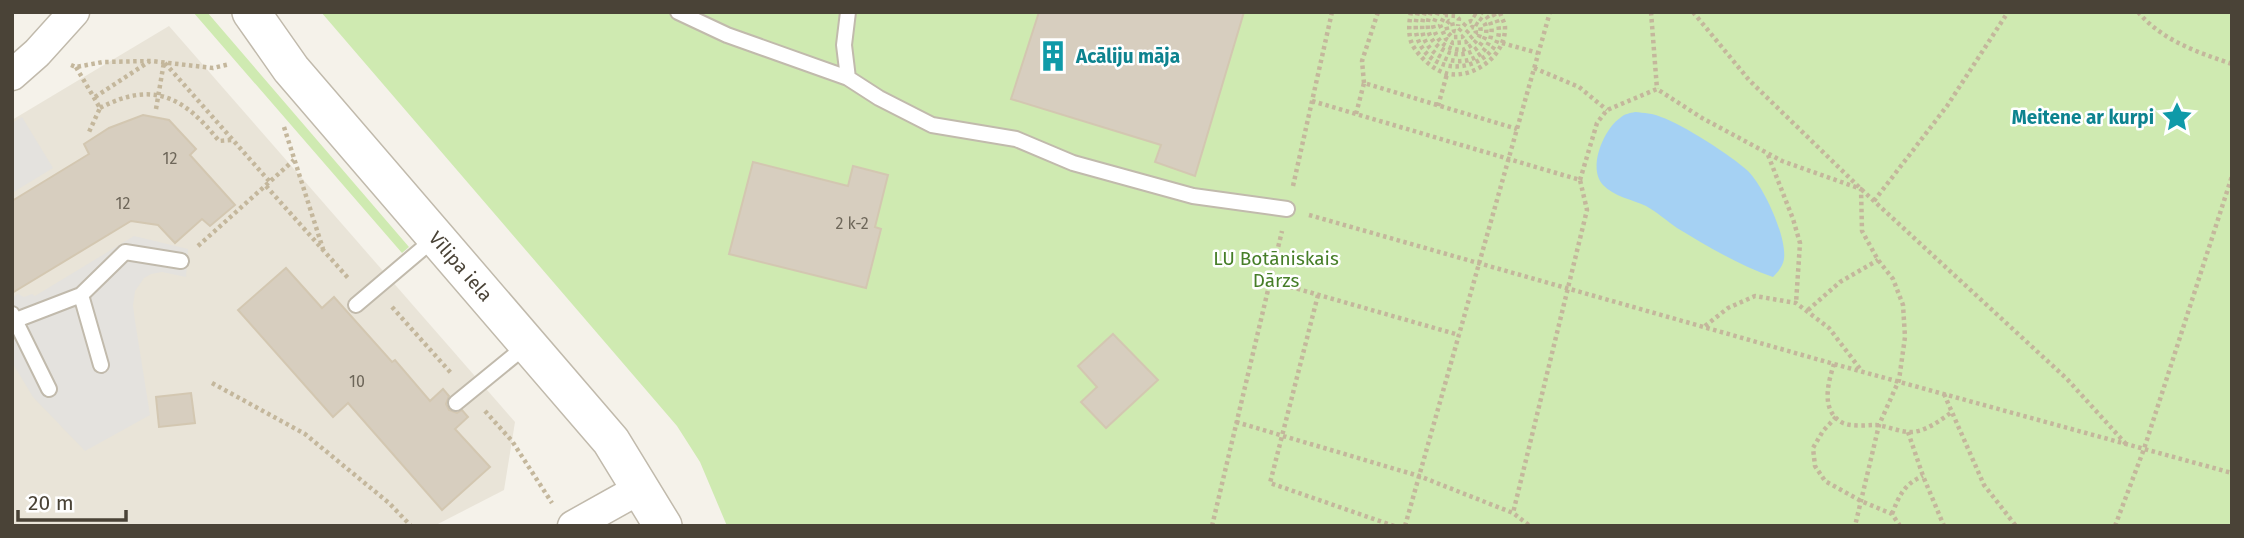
<svg xmlns="http://www.w3.org/2000/svg" width="2244" height="538" viewBox="0 0 2244 538" font-family="'Fira Sans',sans-serif">
<style>
.residential{fill:#e9e4d8}
.green{fill:#cfeab1}
.parking{fill:#e4e2de}
.water{fill:#a5d1f3}
.building{fill:#d7cebf;stroke:#d3c7b1;stroke-width:2}
.lines{fill:none;stroke-linecap:round;stroke-linejoin:round}
.service-casing{stroke:#c1baac;stroke-width:18}
.minor-casing{stroke:#c1baac;stroke-width:33}
.tertiary-casing{stroke:#c1baac;stroke-width:40}
.path{stroke:#c4b79c;stroke-width:4.5;stroke-dasharray:3.5 3.5;stroke-linecap:butt}
.service{stroke:#fff;stroke-width:14}
.minor{stroke:#fff;stroke-width:30}
.tertiary{stroke:#fff;stroke-width:37}
.labels{text-anchor:middle;stroke-width:5;stroke-linejoin:round;paint-order:stroke}
.number-label{font-size:16px;fill:#6d6659}
.culture-label{font-size:19px;font-weight:bold;fill:#0d838f;stroke:#fff;text-anchor:start}
.park-label{font-size:19px;fill:#467e28;stroke:#fff}
.street-label{font-size:19px;fill:#4a4337;stroke:#fff}
</style>
<rect width="100%" height="100%" fill="#f5f2ea"/>
<!-- residential -->
<path class="residential" d="M169,26L515,422L504,490L434,526H12V120Z"/>
<!-- green -->
<path class="green" d="M193,12H207L409,247L402,253Z
M321,12H2232V526H727L700,462L677,426Z"/>
<!-- parking -->
<path class="parking" d="M22,117L53,168L12,193V123Z
M134,236L188,249L186,277L162,272L151,274L144,278L135,291L133,305L135,321L150,415L85,451L33,397L12,362V298L18,294L24,297L32,294L35,296Z"/>
<!-- water -->
<path class="water" d="M1635,112C1644,113 1653,113 1661,117C1682,124 1732,156 1748,171C1764,187 1787,237 1784,259C1783,266 1778,272 1773,277C1740,266 1707,246 1677,228C1667,221 1657,212 1646,206C1633,200 1613,196 1603,185C1587,168 1604,129 1620,118C1624,114 1630,113 1635,112Z"/>
<!-- building -->
<path class="building" d="M1039,12H1244L1195,176L1155,162L1161,145L1011,99Z
M143,115L169,120L196,149L190,155L235,205L210,226L202,219L175,243L158,225L131,221L12,293V201L89,154L84,144L109,128Z
M753,162L848,186L853,166L888,175L875,227L881,229L866,288L729,254Z
M286,268L322,308L334,297L392,362L395,360L430,401L443,389L449,396L446,404L449,410L457,413L462,410L468,417L455,429L490,467L442,510L348,403L333,417L238,310Z
M1113,334L1158,380L1106,428L1081,402L1097,387L1078,366Z
M191,393L195,423L159,427L156,397Z"/>
<g class="lines">
<defs>
<path id="service" d="M678,12L727,35L848,78
M848,12L844,45L848,78L879,98L932,125L1016,139L1073,163L1193,196L1287,209
M81,295L101,365
M356,305L435,238
M12,314L49,389
M16,320L81,295L125,252L181,261
M456,403L527,345"/>
<path id="minor" d="M12,75L37,53L74,12
M573,526L641,488"/>
<path id="tertiary" d="M251,12L291,69L611,441L663,526"/>
</defs>
<!-- service casing -->
<use href="#service" class="service-casing"/>
<!-- minor casing -->
<use href="#minor" class="minor-casing"/>
<!-- tertiary casing -->
<use href="#tertiary" class="tertiary-casing"/>
<!-- path -->
<path class="path" d="M1411,12C1409,22 1408,35 1412,44C1418,56 1435,72 1449,74C1475,78 1506,55 1505,27C1505,23 1501,17 1500,12
M1418,12C1414,25 1415,38 1423,49C1451,90 1521,51 1492,12
M1425,12C1407,61 1480,81 1491,36C1493,26 1490,18 1482,12
M1431,12C1414,47 1469,73 1485,37C1487,32 1487,26 1483,21C1480,18 1473,15 1470,12
M1438,12L1433,25C1436,41 1446,50 1463,50C1473,45 1483,38 1480,26L1471,21L1466,23L1458,32L1454,31L1452,22L1449,21L1446,25L1448,33L1452,37H1462L1472,27L1475,28L1476,33L1466,42L1453,43L1446,39L1440,25L1445,15L1456,16L1459,19L1458,26
M1651,12L1657,89
M1693,12L1749,80L1861,189L2067,379L2126,444
M2138,12C2163,41 2197,52 2232,64
M1502,43L1538,53
M71,65L76,67L103,62L151,61L213,68L230,64
M76,67L100,108L89,132
M1534,68L1579,87L1607,110
M1364,83L1362,61L1378,12
M95,97L150,61
M1312,101L1580,180L1587,210L1513,513
M1438,106L1447,74
M100,108C153,80 184,97 219,141L232,140
M156,109L164,62L270,182
M1356,114L1364,83L1517,129
M284,127L323,249
M1768,155L1793,219L1800,243L1796,303
M1580,180L1597,123L1607,110L1657,89L1702,118L1782,161L1861,189L1862,231L1878,260L1893,279L1903,305L1905,337L1899,380L1879,425L1855,526
M266,186L349,279
M1293,186L1332,12
M1874,201L1947,106L2008,12
M1309,215L1834,364L2232,473
M198,246L294,160
M1270,281L1459,335
M1318,295L1270,483L1394,526
M392,307L451,373
M1808,310L1840,282L1878,260
M1705,326L1728,308L1755,296L1796,303L1829,328L1861,370
M1834,364C1828,383 1820,411 1843,423C1853,427 1866,425 1876,425C1887,426 1897,431 1908,432C1924,433 1939,421 1952,412
M212,383L305,434L389,503L411,526
M1944,394L1984,485L2016,526
M485,411L512,441L552,503
M1836,417L1823,431L1813,448L1815,466L1825,481L1861,501L1892,514L1900,526
M1236,422L1419,476L1513,513L1530,526
M1908,432L1923,476L1944,526
M1892,514C1899,496 1904,484 1923,476
M1212,526L1282,231
M1405,526L1550,12
M2115,526L2144,449L2232,176"/>
<!-- service -->
<use href="#service" class="service"/>
<!-- minor -->
<use href="#minor" class="minor"/>
<!-- tertiary -->
<use href="#tertiary" class="tertiary"/>
</g>
<!-- icons -->
<defs>
<symbol id="building-bare" viewBox="-9 -9 18 18"><path d="M-4-6H4V6H1V3H-1V6H-4ZM-2.5-4.3h1.7v1.8h-1.7ZM.8-4.3h1.7v1.8H.8ZM-2.5-1h1.7V.8h-1.7ZM.8-1h1.7V.8H.8Z" fill="#0f9aa8" stroke="#fff" stroke-width="2.5" paint-order="stroke"/></symbol>
<symbol id="sight-bare" viewBox="-9 -9 18 18"><path d="M0-6L1.8-2.2L6-1.7L2.9 1.2L3.7 5.4L0 3.3L-3.7 5.4L-2.9 1.2L-6-1.7L-1.8-2.2Z" fill="#0f9aa8" stroke="#fff" stroke-width="2.5" paint-order="stroke"/></symbol>
</defs>
<g fill-rule="evenodd">
<use href="#building-bare" x="1031" y="34" width="44" height="44"/>
<use href="#sight-bare" x="2155" y="95" width="44" height="44"/>
</g>
<g class="labels">
<!-- number labels -->
<g class="number-label">
<text x="170" y="164">12</text>
<text x="123" y="209">12</text>
<text x="852" y="229">2 k-2</text>
<text x="357" y="387">10</text>
</g>
<!-- culture labels -->
<g class="culture-label">
<text x="1076" y="63">Acāliju māja</text>
<text x="2154" y="124" text-anchor="end">Meitene ar kurpi</text>
</g>
<!-- park labels -->
<g class="park-label">
<text x="1276" y="265">LU Botāniskais<tspan x="1276" dy="22">Dārzs</tspan></text>
</g>
<!-- street labels -->
<g class="street-label">
<text transform="translate(461 266) rotate(49)" y="7">Vīlipa iela</text>
</g>
</g>
<!-- border -->
<rect width="2244" height="538" fill="none" stroke="#4a4337" stroke-width="28"/>
<!-- scale -->
<path d="M18 510v10h108v-10" fill="none" stroke="#4a4337" stroke-width="3.5"/>
<text x="28" y="510" font-size="21" fill="#4a4337" stroke="#ffffff" stroke-width="5" paint-order="stroke">20 m</text>
</svg>
